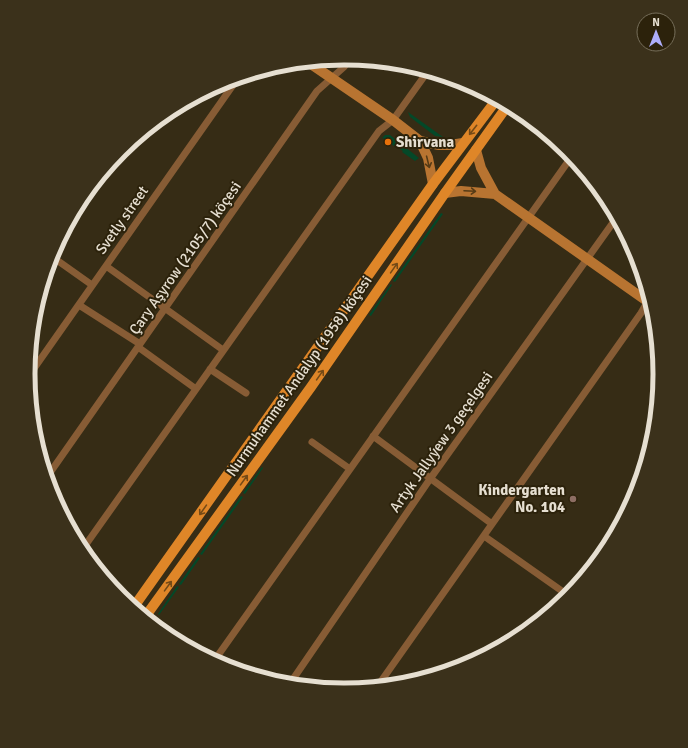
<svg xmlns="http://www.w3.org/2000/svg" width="688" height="748" viewBox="0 0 688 748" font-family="Signika,sans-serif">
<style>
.green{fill:#044828}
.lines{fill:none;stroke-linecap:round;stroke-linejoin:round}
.street{stroke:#875c35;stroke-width:7}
.secondary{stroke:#b87431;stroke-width:10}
.primary{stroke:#df8628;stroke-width:10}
.oneway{stroke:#744a17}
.oneway2{stroke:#563b16}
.food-dot{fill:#e8710a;stroke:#2c220b;stroke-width:1.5}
.education-dot{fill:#8d6e63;stroke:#2c220b;stroke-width:1.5}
.labels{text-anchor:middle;stroke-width:4;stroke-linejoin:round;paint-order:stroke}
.poi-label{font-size:15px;font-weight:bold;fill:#e6dfd1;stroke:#2c220b;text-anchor:start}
.street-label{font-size:15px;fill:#e6dfd1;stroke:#2c220b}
.rim{fill:none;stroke:#e6dfd1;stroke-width:5}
</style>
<rect width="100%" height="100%" fill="#362c15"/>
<!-- green -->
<path class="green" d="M408,112L443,137L435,136L410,117Z
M385,135H390L419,158L415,161L402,152L403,151L389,143L390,141L382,138Z
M441,213L443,214L395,282L393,281Z
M391,284L392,285L371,316L369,315Z
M262,467L263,468L245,494L243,493Z
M241,496L243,497L202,555L200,554Z
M198,557L200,558L181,585L179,584Z
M177,586L179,587L159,615L158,614Z"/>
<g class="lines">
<!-- street -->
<path class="street" d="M51,256L92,285
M106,266L223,350
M79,305L140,344
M138,347L196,389
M210,369L246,393
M28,377L238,78
M373,436L492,524
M312,442L350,469
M47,477L317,91L344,67L350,59
M484,536L569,596
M82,550L379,131L393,120L428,71
M214,661L572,156
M289,685L430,479L617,217
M377,687L641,313L649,299"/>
<!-- secondary -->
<path class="secondary" d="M308,62L393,120L420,141L439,145H450L463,143
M420,141L428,158L433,184
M476,150L481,168L495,194
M445,193L461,191L495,194L651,304"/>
<!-- primary -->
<path class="primary" d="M133,608L433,184L497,99
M145,617L311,387L445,193L508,105"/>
</g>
<!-- one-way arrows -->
<defs><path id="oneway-shaft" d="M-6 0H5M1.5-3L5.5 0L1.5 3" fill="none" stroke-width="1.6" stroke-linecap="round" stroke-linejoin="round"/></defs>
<g class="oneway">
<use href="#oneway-shaft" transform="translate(473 130) rotate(128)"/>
<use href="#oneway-shaft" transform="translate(394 268) rotate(-55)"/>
<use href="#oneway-shaft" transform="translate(320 375) rotate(-55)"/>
<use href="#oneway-shaft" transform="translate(244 480) rotate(-54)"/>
<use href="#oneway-shaft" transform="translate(203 510) rotate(125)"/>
<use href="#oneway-shaft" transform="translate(168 586) rotate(-54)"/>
</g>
<g class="oneway2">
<use href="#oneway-shaft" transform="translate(428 162) rotate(76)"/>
<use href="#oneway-shaft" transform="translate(470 191) rotate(3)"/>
</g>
<!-- markers -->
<circle class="food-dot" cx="388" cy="142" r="4"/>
<circle class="education-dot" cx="573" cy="499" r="4"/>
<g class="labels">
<!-- poi labels -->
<g class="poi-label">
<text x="396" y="147">Shirvana</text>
<text x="565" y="495" text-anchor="end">Kindergarten<tspan x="565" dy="17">No. 104</tspan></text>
</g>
<!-- street labels -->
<g class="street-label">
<text transform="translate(122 220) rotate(-55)" y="5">Svetly street</text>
<text transform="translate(185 258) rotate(-55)" y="5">Çary Aşyrow (2105/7) köçesi</text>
<text transform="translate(299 376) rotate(-55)" y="5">Nurmuhammet Andalyp (1958) köçesi</text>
<text transform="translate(441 442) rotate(-55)" y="5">Artyk Jallyýew 3 geçelgesi</text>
</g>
</g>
<!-- crop -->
<path d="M0 0H688V748H0ZM35 374a309 309 0 1 1 618 0a309 309 0 1 1-618 0Z" fill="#3b311b" fill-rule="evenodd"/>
<path class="rim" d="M35 374a309 309 0 1 1 618 0a309 309 0 1 1-618 0Z"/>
<!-- north arrow -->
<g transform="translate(656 32)"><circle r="19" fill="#2c220b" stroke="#766e5a"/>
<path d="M0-3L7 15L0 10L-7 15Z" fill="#aeaefa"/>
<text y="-6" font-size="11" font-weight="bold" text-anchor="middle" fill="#e6dfd1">N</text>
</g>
</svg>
